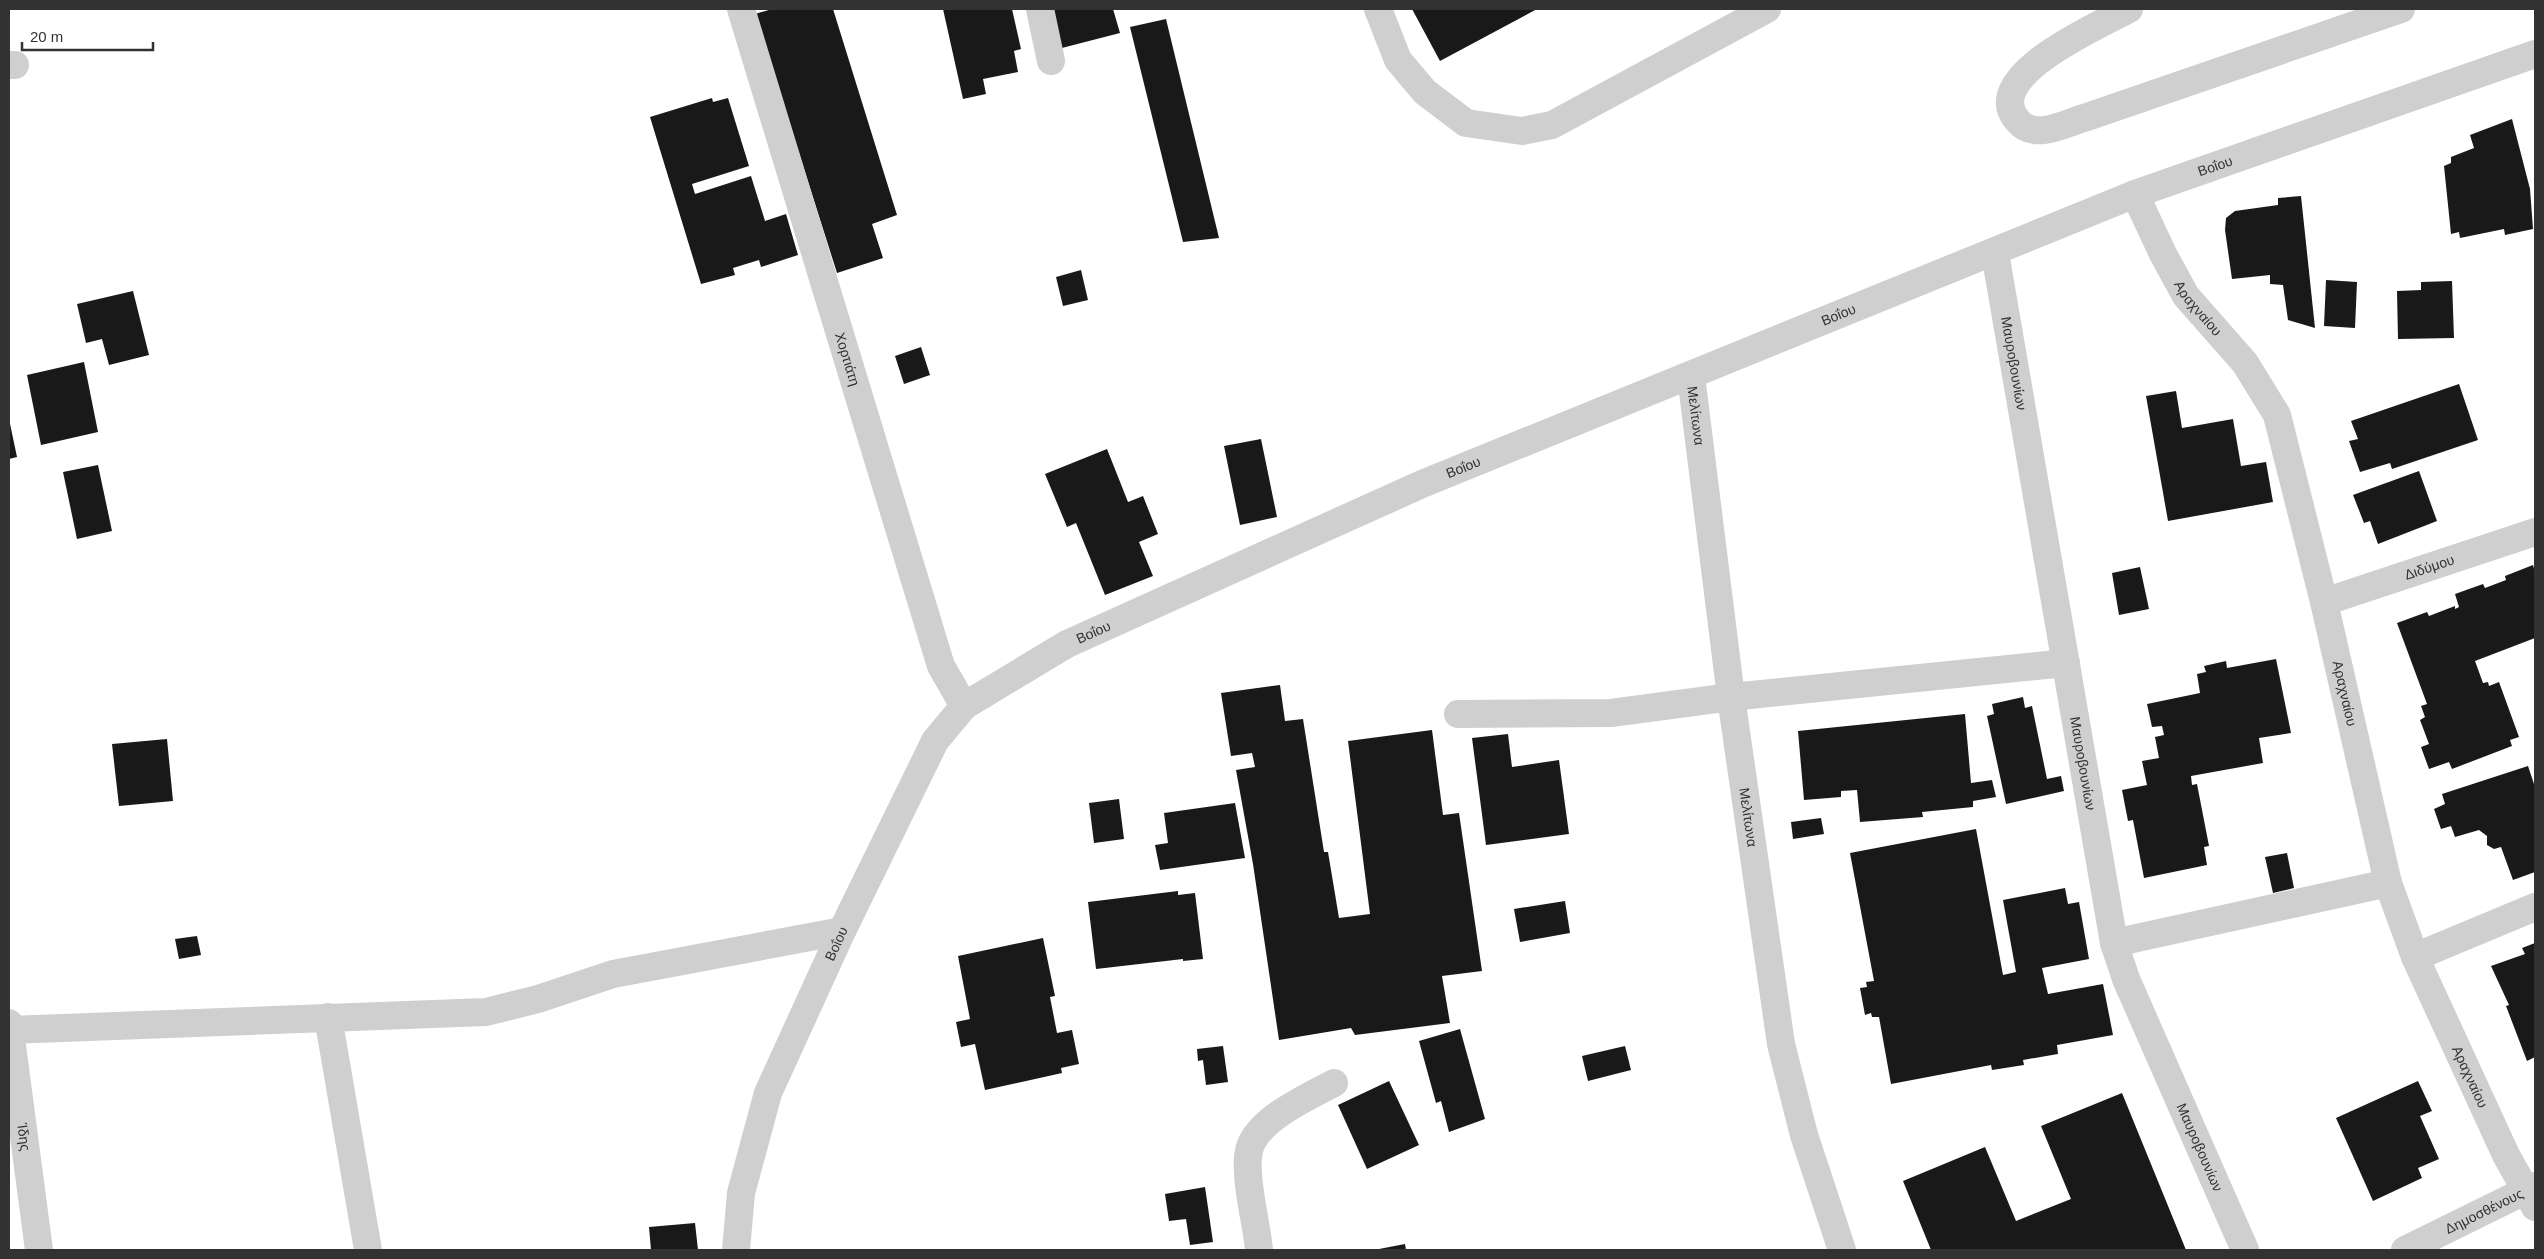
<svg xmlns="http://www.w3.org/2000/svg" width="2544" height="1259" viewBox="0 0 2544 1259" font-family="Helvetica,sans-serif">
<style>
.building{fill:#191919}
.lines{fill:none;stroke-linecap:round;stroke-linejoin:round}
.minor{stroke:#cfcfcf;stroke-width:28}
.labels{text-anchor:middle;stroke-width:5;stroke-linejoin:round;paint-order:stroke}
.street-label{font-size:14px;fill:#323232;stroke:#fff}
</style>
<rect width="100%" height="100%" fill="#fff"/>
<!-- building -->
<path class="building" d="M772,9H833L897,215L872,224L883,258L837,273L755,14Z
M943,9H1012L1021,49L1014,51L1018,72L983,79L986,94L963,99Z
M1048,9H1113L1120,33L1058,49Z
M1412,9H1537L1440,61Z
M1166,19L1219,238L1183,242L1130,27Z
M712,98L713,102L728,98L749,166L692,184L695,194L751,176L765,221L786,214L798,255L761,267L759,260L733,268L735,275L701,284L650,117Z
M2512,119L2530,189L2533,229L2505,235L2504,229L2460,238L2459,232L2451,234L2444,166L2451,163V157L2474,148L2470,135Z
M2301,196L2315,328L2288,320L2283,285L2270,284V275L2232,279L2225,230L2226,218L2235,211L2278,205V198Z
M1081,270L1088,300L1063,306L1056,277Z
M2326,280L2357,282L2355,328L2324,326Z
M2452,281L2454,338L2398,339L2397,291L2421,290V282Z
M133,291L149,355L109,365L102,339L86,343L77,304Z
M921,347L930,375L904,384L895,356Z
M84,362L98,432L41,445L27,375Z
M2459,384L2478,440L2392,469L2390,463L2360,472L2349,441L2358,439L2351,421Z
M2176,391L2182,428L2233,419L2241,466L2266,462L2273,502L2168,521L2146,396Z
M9,419L17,457L9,459Z
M1261,439L1277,517L1240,525L1224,446Z
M1107,449L1128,502L1143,496L1158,534L1139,542L1153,576L1105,595L1076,523L1067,527L1045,474Z
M98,465L112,531L77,539L63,472Z
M2419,471L2437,521L2378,544L2370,521L2364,523L2353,495Z
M2533,565L2535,572V638L2475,661L2483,683L2488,682L2489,686L2499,682L2519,737L2510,740L2512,746L2452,769L2449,762L2429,769L2421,747L2429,744L2420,720L2425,717L2421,706L2427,704L2397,623L2427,612L2429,616L2455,606V609L2459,607L2455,594L2483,584L2485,588L2506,580L2505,576Z
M2140,567L2149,609L2119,615L2112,573Z
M2276,659L2291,733L2259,738L2263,763L2191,776L2192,785L2197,784L2209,846L2204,847L2207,865L2144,878L2133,820L2128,821L2122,790L2147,785L2142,761L2159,758L2155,737L2164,735L2162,726L2152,727L2147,704L2200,693L2197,674L2206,672L2204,666L2226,661L2227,668Z
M1280,685L1285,721L1303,719L1324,852H1328L1339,918L1370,914L1348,741L1432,730L1443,815L1459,813L1482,971L1442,976L1450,1023L1355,1035L1351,1028L1279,1040L1253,864L1236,770L1255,767L1252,753L1231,756L1221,693Z
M2023,697L2025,708L2032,706L2047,779L2061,776L2064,791L2006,804L1987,716L1994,714L1992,704Z
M1965,714L1971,783L1992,780L1996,797L1973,801V807L1922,812L1923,817L1860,822L1857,790L1841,791V797L1804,800L1798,731Z
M1508,734L1512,767L1559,760L1569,834L1486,845L1472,738Z
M167,739L173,801L119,806L112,744Z
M2528,766L2535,787V872L2513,880L2501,847L2494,849L2487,845V836L2479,830L2455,837L2451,826L2441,829L2434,809L2445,804L2442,794Z
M1119,799L1124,839L1094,843L1089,803Z
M1235,803L1245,858L1160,870L1155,845L1168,843L1164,813Z
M1821,818L1824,834L1793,839L1791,822Z
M1976,829L2003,975L2016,972L2003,900L2065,888L2068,904L2079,902L2089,959L2042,968L2048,994L2103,984L2113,1035L2057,1045L2058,1054L2023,1060L2024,1065L1992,1070L1991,1065L1891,1084L1879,1017H1872L1871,1013L1865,1015L1860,988L1867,987L1866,982L1874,981L1850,853Z
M2287,853L2294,888L2273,893L2265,857Z
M1178,891V895L1195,893L1203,959L1183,961V959L1096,969L1088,902Z
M1565,901L1570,933L1520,942L1514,909Z
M197,936L201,955L179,959L175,939Z
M1043,938L1055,996L1050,997L1057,1033L1072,1030L1079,1064L1061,1068L1062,1073L985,1090L975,1044L961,1047L956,1022L970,1019L958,956Z
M2535,943V1057L2527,1061L2506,1006L2509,1005L2491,966L2525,954L2522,948Z
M1460,1029L1485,1119L1449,1132L1441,1101L1436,1103L1419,1041Z
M1223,1046L1228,1082L1206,1085L1203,1060L1198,1061L1197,1049Z
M1625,1046L1631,1070L1588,1081L1582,1056Z
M1389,1081L1419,1145L1367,1169L1338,1105Z
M2418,1081L2432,1111L2420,1116L2439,1159L2418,1168L2422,1178L2373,1201L2336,1118Z
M2122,1093L2186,1250H1931L1903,1181L1985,1147L2016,1221L2071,1199L2041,1126Z
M1205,1187L1213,1242L1190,1245L1186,1219L1169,1221L1165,1194Z
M695,1223L698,1250H651L649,1227Z
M1405,1244L1406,1250H1379V1249Z"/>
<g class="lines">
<!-- minor -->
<g class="minor">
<path id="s1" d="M741,9L941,666L964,706"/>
<path d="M1040,9L1051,61"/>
<path d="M1378,9L1398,60L1425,92L1466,123L1522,131L1552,125L1767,9"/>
<path d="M2129,9C2100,25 1980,76 2017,120C2034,142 2065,123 2087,117L2401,9"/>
<path d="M9,65H15"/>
<path id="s2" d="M2135,194L2163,254L2186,296L2245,363L2277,415L2324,602L2388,883L2415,957L2506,1155L2535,1207"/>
<path id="s3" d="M1995,253L2114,943L2126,979L2245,1250"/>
<path id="s4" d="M1691,376L1731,697L1781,1044L1804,1135L1842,1250"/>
<path id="s5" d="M2324,602L2535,532"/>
<path d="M1458,714L1611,713L1731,697L2066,663"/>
<path d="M2114,943L2388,883"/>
<path d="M2415,957L2535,907"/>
<path d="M328,1017L368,1250"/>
<path id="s6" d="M9,1023L39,1250"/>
<path d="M9,1030L486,1012L538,999L613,974L842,931"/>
<path id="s7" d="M736,1250L741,1193L768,1093L842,931L935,741L964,706L1067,644L1422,484L2135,194L2535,54"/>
<path d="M1259,1250C1257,1224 1242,1171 1250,1147C1260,1118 1308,1097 1334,1083"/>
<path id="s8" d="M2405,1250L2535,1186"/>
</g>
</g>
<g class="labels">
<!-- street labels -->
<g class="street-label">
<text dy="5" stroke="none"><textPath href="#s7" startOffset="1960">Βοΐου</textPath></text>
<text dy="5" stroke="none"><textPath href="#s2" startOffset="131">Αραχναίου</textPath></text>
<text dy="5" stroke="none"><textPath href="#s7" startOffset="1555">Βοΐου</textPath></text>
<text dy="5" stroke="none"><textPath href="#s1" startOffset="366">Χορτιάτη</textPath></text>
<text dy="5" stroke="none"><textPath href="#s3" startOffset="112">Μαυροβουνίων</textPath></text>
<text dy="5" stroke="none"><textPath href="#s4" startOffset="40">Μελίτωνα</textPath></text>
<text dy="5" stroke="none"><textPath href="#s7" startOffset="1150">Βοΐου</textPath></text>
<text dy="5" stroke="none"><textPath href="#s5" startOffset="111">Διδύμου</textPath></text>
<text dy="5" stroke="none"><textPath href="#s7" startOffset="745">Βοΐου</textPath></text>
<text dy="5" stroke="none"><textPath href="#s2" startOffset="551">Αραχναίου</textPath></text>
<text dy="5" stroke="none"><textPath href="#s3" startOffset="518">Μαυροβουνίων</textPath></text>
<text dy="5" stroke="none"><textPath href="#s4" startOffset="445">Μελίτωνα</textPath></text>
<text dy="5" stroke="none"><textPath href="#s7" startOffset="325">Βοΐου</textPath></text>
<text dy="5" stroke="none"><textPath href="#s2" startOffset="956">Αραχναίου</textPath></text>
<text dy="5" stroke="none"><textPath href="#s6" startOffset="115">Ίδης</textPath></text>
<text dy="5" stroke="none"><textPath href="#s3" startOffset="922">Μαυροβουνίων</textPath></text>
<text dy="5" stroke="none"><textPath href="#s8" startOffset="88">Δημοσθένους</textPath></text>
</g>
</g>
<!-- border -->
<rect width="2544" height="1259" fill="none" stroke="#323232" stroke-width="20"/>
<!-- scale -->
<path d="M22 42v8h131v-8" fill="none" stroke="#323232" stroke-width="2.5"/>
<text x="30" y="42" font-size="15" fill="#323232" stroke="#ffffff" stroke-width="4" paint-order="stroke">20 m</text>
</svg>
